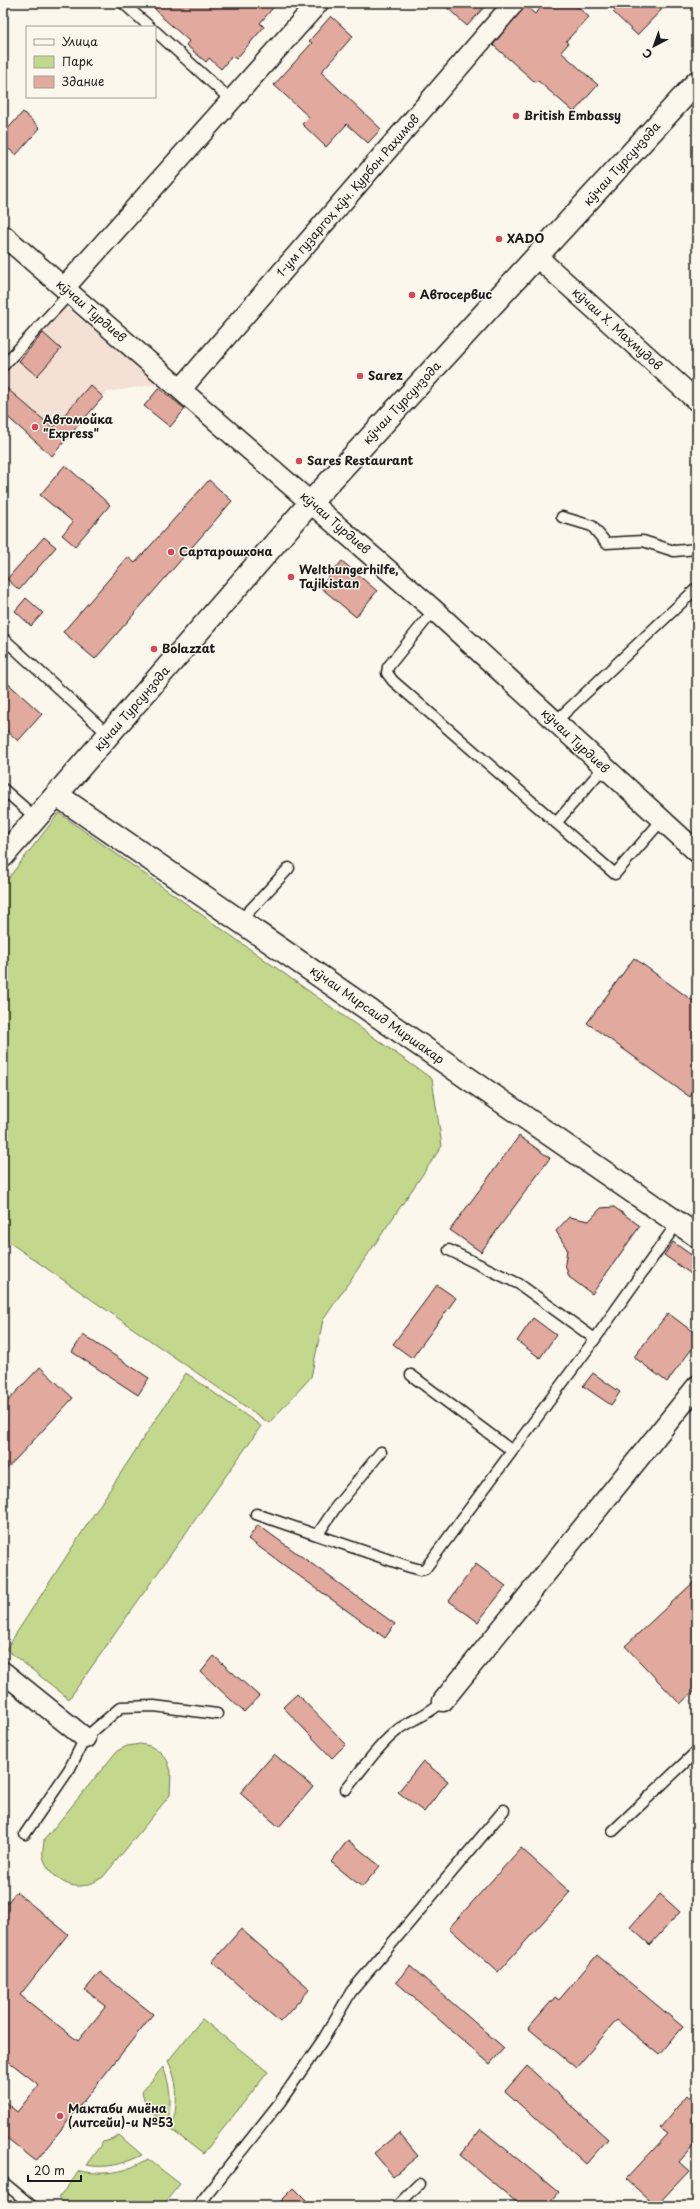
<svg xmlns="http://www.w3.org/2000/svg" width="700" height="2209" viewBox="0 0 700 2209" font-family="'Playpen Sans',sans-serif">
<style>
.built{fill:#f4e0d5}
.green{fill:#c4d88d;stroke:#707a54}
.building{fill:#e2a99e;stroke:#1c1c1c}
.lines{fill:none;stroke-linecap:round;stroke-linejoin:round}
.lane-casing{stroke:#1c1c1c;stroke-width:13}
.street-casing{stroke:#1c1c1c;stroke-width:23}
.secondary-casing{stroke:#1c1c1c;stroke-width:25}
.lane{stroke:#fbf7ec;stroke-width:10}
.street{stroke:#fbf7ec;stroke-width:20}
.secondary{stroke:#fbf7ec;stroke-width:22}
.poi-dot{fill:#d1495b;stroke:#fbf7ec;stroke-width:1.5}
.labels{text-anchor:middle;stroke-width:3;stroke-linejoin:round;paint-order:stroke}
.poi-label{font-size:12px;font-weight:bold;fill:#1c1c1c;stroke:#fbf7ec;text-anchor:start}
.street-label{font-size:12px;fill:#1c1c1c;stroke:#fbf7ec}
</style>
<rect width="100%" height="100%" fill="#fbf7ec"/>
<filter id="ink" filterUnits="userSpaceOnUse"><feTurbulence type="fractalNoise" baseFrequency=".025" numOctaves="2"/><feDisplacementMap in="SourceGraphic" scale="8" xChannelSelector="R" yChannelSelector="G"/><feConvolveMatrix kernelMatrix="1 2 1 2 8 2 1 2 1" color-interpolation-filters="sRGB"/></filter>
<g filter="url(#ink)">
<!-- built -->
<path class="built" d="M65,306L160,384L107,392L52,456L3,414V376Z"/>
<!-- green -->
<path class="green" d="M59,813L432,1079L442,1146L323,1320L311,1377L269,1423L3,1238V885Z
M186,1373L261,1426L69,1699L6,1649Z
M140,1744L150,1746L160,1752L167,1760L171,1771L170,1795L103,1877C95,1882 86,1887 76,1886C61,1885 46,1870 43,1856C42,1851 44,1845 44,1840L117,1751L127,1746Z
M202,2019L268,2072L203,2154L172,2130C177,2104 180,2085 168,2061Z
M163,2067C171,2087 172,2104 167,2125L144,2107L145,2102L142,2092Z
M119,2135L142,2155C124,2164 106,2169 86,2165L103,2142L114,2139Z
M148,2159L180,2184L162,2206H67L58,2198L80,2171C105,2176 127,2172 148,2159Z"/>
<!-- building -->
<path class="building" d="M150,3H277L260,23L264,27L236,59L232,56L221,69L209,58L206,62L186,45L189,41L163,18Z
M442,3H488L467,26Z
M546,3H573L589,17L566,41L568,44L561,52L598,85L574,112L538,81L535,82L493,45L525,5L535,14Z
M622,3H668L637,35L613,12Z
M331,16L353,36L321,72L381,129L368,143L347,124L326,147L302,124L309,117L274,85L312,43L309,41Z
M23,112L40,128L16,155L3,144V134Z
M43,333L61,349L37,376L19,361Z
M3,385L53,428L90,385L103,397L52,456L3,413Z
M159,388L185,409L170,427L144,406Z
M65,465L110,505L75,546L62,535L73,522L40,495Z
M209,480L232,501L95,659L63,632L128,557L135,563Z
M44,537L56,547L19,590L7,579Z
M342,561L377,591L356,617L320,587Z
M26,598L43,613L31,626L15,611Z
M3,679L42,714L18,741L3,727Z
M634,958L697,1004V1087L690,1097L587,1023Z
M519,1136L550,1158L481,1252L450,1230Z
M614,1207L640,1226L592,1294L569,1277L565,1264L567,1249L556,1231L569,1217L589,1221L601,1208Z
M673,1242L697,1259V1278L664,1255Z
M437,1285L456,1298L412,1358L393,1344Z
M668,1313L697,1335V1342L667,1382L634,1357Z
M533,1318L556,1335L540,1358L517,1341Z
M83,1335L149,1378L138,1395L72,1352Z
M40,1367L73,1398L3,1473V1406Z
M593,1373L620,1392L611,1405L583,1386Z
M258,1525L395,1624L385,1638L248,1539Z
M476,1564L506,1586L478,1622L449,1601Z
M697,1579V1688L680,1704L625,1646Z
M214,1656L259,1696L244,1712L201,1672Z
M297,1694L346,1744L332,1758L283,1707Z
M274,1754L313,1787L279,1827L240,1793Z
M423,1761L448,1781L424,1812L398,1792Z
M348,1840L380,1866L362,1887L331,1862Z
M521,1848L570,1892L498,1972L449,1928Z
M16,1892L68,1934L20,1995L78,2041L106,2006L85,1990L100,1972L153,2014L36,2161L3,2135V2100L17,2112L39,2085L3,2057V1908Z
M660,1894L680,1912L650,1945L630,1927Z
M241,1929L310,1989L280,2022L212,1962Z
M597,1955L683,2027L659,2055L617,2020L576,2068L528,2028L555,1997L559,2000Z
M410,1966L504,2048L490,2064L396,1982Z
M527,2066L608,2139L586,2164L505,2091Z
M687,2095L697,2103V2141L679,2162L689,2171L656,2206L626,2179L668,2134L660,2128Z
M481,2129L558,2192L547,2206H521L460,2155Z
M399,2133L418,2156L393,2176L374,2153Z
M294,2188L312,2206H276Z"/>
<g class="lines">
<defs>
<path id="lane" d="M123,3L150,27
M155,31L231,100
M3,366L70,293
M562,517L592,526L606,543L643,541L674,551L697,549
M434,610L388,667L387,673L393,681L615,874L662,820
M3,638L109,735
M555,722L697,588
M3,789L36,818
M556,823L604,767
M240,921L289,868
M449,1250L519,1284L595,1339
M411,1375L511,1450
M256,1514L410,1567L421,1570L425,1569L595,1339L678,1222
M318,1534L336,1507L381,1452
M346,1789C362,1770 378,1745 399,1729C414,1719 429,1714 443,1701
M613,1831L697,1751
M25,1834L70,1768L85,1738L121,1707L154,1706L217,1714
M3,2182L32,2206
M198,2206L280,2102L324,2038L351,1992L504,1810
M397,2206L419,2184"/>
<path id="street" d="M3,235L434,610L697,852
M537,257L697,401
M64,288L318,3
M181,389L514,3
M3,1672L85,1738
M443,1701L697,1386"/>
<path id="secondary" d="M57,795L697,1236
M3,856L311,502L697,82"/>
</defs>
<!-- lane casing -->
<use href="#lane" class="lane-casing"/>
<!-- street casing -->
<use href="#street" class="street-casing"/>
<!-- secondary casing -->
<use href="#secondary" class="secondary-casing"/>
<!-- lane -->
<use href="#lane" class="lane"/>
<!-- street -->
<use href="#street" class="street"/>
<!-- secondary -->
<use href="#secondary" class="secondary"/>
</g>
</g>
<!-- markers -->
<g class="poi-dot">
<circle cx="516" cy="116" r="4"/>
<circle cx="499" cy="239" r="4"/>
<circle cx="412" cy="295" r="4"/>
<circle cx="360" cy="376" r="4"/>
<circle cx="35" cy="427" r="4"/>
<circle cx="299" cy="461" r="4"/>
<circle cx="171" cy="552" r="4"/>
<circle cx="291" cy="577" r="4"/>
<circle cx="154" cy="649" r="4"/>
<circle cx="60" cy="2116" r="4"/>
</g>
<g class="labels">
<!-- poi labels -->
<g class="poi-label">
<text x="524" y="120">British Embassy</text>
<text x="507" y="243">XADO</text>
<text x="420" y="299">Автосервис</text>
<text x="368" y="380">Sarez</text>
<text x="43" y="424">Автомойка<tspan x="43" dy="14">"Express"</tspan></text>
<text x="307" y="465">Sares Restaurant</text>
<text x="179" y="556">Сартарошхона</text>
<text x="299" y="574">Welthungerhilfe,<tspan x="299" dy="14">Tajikistan</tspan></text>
<text x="162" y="653">Bolazzat</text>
<text x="68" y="2113">Мактаби миёна<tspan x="68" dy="14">(литсейи)-и №53</tspan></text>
</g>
<!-- street labels -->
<g class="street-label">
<text transform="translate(622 164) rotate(-48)" y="4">кӯчаи Турсунзода</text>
<text transform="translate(348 196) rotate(-49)" y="4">1-ум гузаргоҳ кӯч. Қурбон Раҳимов</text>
<text transform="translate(91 311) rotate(41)" y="4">кӯчаи Турдиев</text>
<text transform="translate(617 329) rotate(42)" y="4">кӯчаи Х. Маҳмудов</text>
<text transform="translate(402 403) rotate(-47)" y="4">кӯчаи Турсунзода</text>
<text transform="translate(335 523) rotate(41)" y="4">кӯчаи Турдиев</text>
<text transform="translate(132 709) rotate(-49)" y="4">кӯчаи Турсунзода</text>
<text transform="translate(575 741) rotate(43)" y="4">кӯчаи Турдиев</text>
<text transform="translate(377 1015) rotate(35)" y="4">кӯчаи Мирсаид Миршакар</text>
</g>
</g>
<!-- margin -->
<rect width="700" height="2209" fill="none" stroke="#fbf7ec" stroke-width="16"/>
<rect x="8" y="8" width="684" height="2193" fill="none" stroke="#1c1c1c" stroke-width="1.5" filter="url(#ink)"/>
<!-- legend -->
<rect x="26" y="26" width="130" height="72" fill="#fbf7ec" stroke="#a29f99"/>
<rect x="34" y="39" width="20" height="6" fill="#fbf7ec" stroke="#a29f99"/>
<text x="62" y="46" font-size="12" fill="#1c1c1c">Улица</text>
<rect x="34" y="56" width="20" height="12" fill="#c4d88d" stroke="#a29f99"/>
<text x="62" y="66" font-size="12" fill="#1c1c1c">Парк</text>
<rect x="34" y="76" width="20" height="12" fill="#e2a99e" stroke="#a29f99"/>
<text x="62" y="86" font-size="12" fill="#1c1c1c">Здание</text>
<!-- north arrow -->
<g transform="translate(654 46) rotate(221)" stroke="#fbf7ec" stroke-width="3" paint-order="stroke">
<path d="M0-3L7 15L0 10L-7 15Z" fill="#1c1c1c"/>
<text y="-6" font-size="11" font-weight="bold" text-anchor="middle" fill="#1c1c1c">С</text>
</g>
<!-- scale -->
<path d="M28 2175v6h53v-6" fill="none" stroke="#1c1c1c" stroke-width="2"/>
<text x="34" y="2175" font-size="12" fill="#1c1c1c" stroke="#fbf7ec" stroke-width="3" paint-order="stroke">20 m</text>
</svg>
